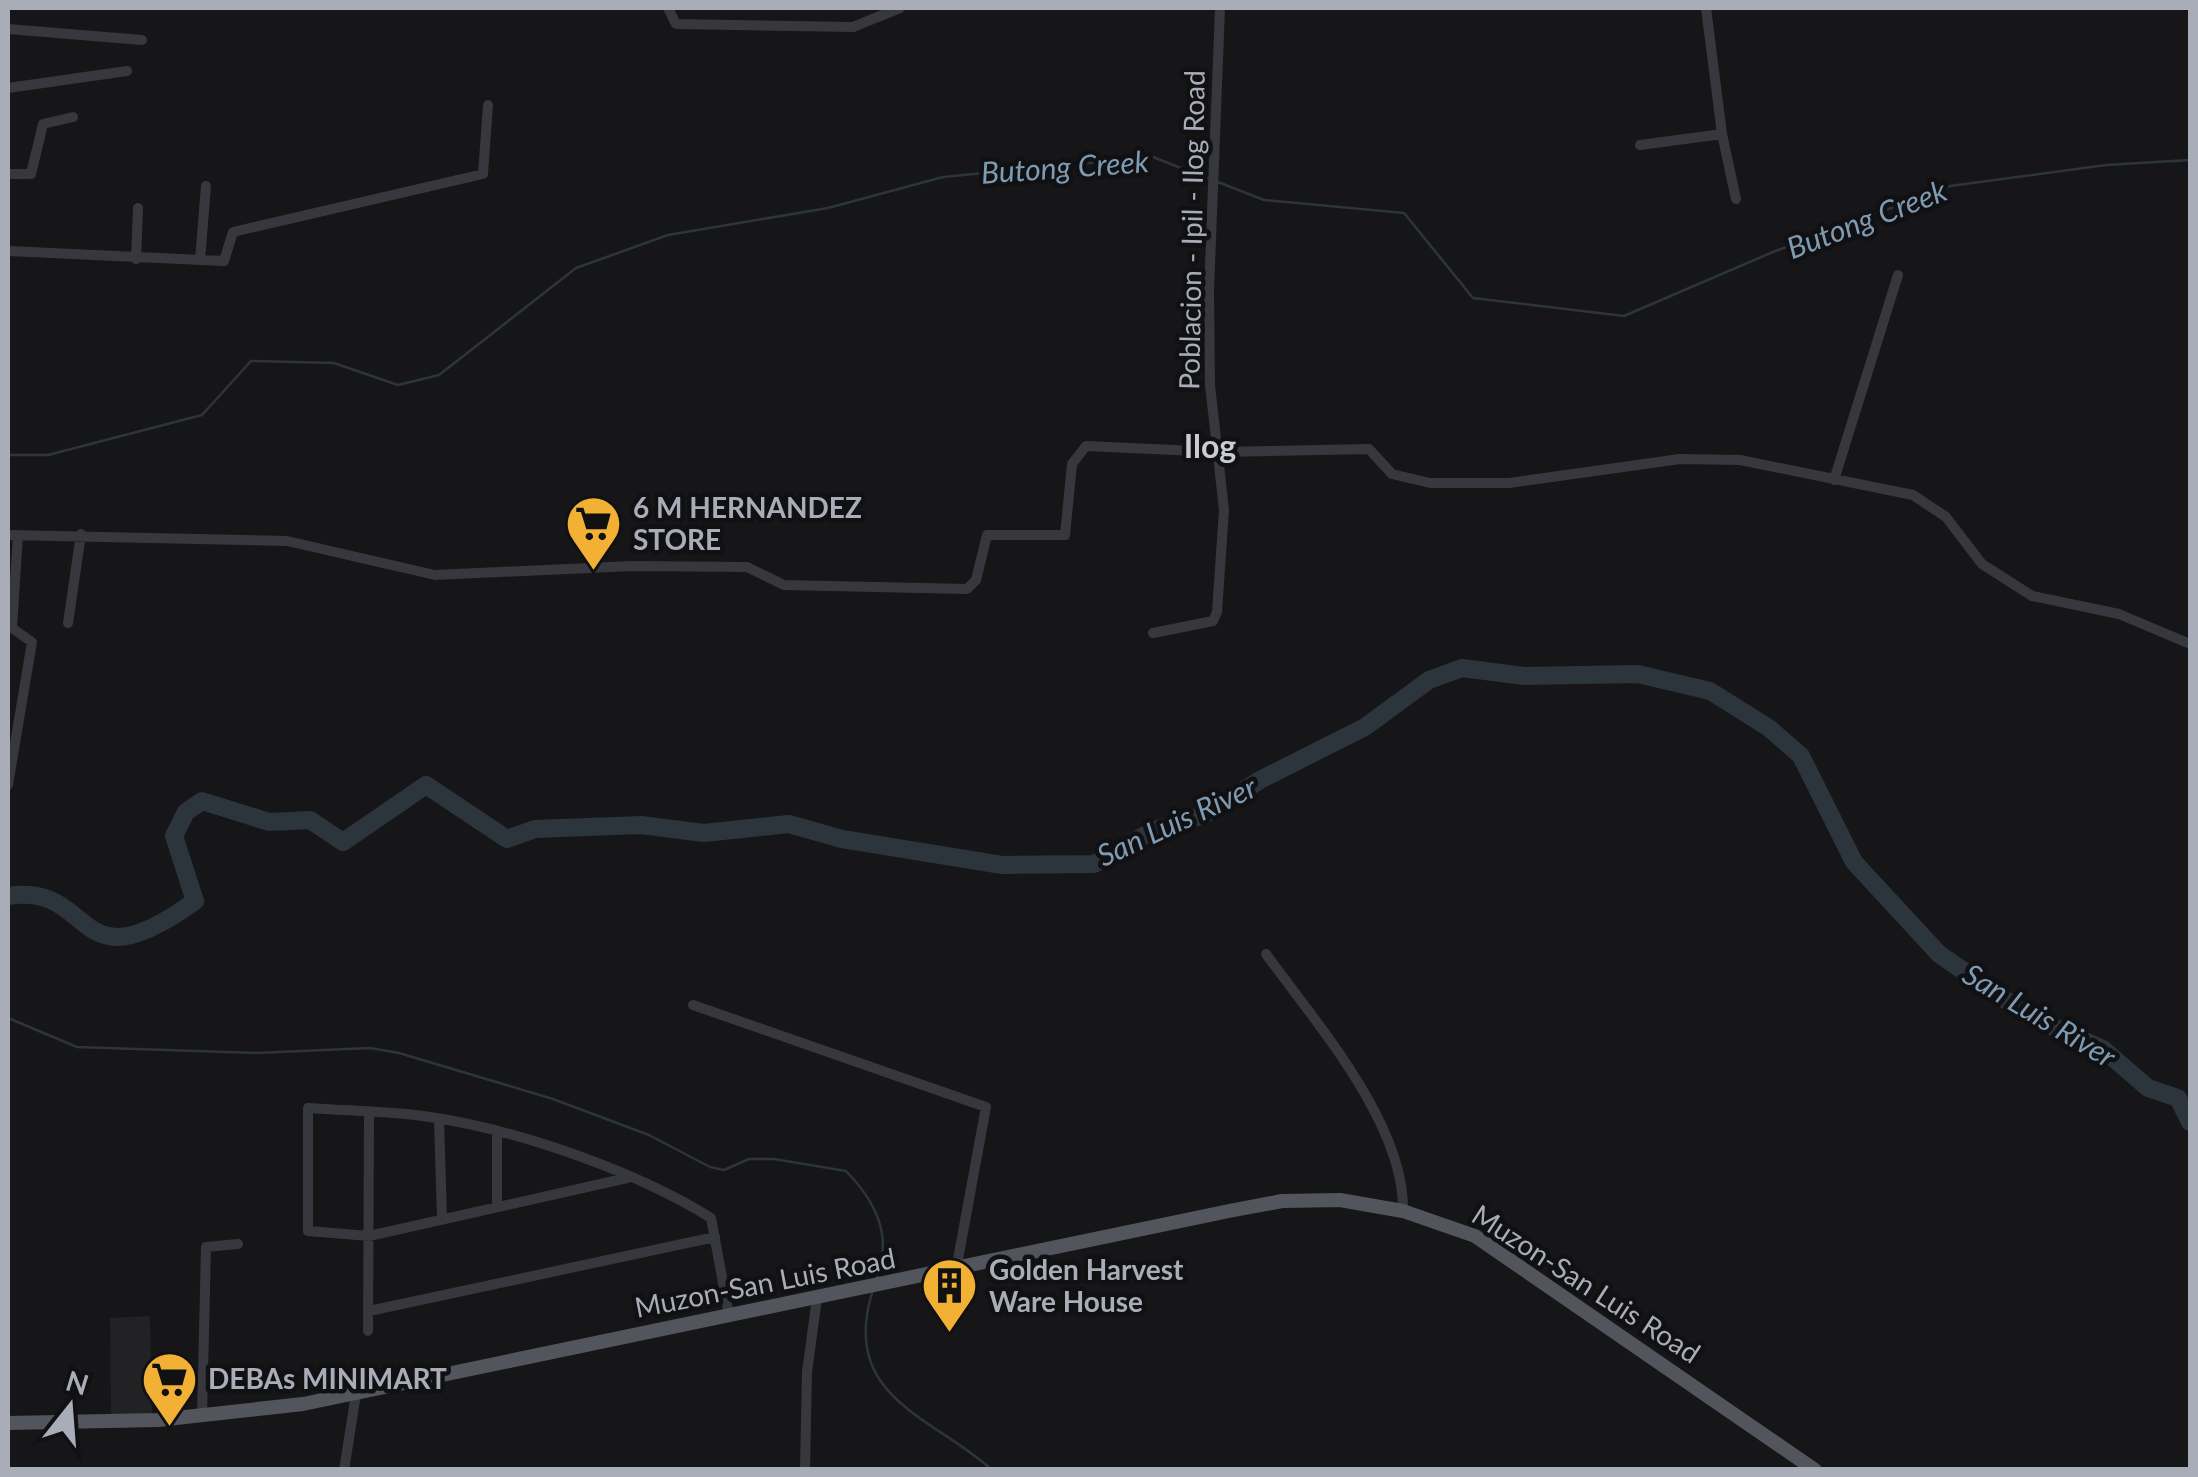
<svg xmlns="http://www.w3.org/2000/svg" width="2198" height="1477" viewBox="0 0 2198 1477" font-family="Lato,sans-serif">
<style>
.built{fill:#222225}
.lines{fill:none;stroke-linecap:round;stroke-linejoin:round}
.stream{stroke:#2c353c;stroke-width:2.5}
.river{stroke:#2c353c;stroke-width:18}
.minor{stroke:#37383d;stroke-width:10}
.major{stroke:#53555c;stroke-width:14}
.labels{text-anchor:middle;stroke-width:9;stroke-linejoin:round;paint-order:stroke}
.street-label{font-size:28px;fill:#a8adb8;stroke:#111113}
.poi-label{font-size:28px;font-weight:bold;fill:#a8adb8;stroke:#111113;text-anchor:start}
.water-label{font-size:30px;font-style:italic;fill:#7f9bb3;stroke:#111113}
.quarter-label{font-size:32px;font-weight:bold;fill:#c9ccd4;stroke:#111113}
</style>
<rect width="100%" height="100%" fill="#161618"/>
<!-- built -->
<path class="built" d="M150,1316L152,1416L111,1418L110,1318Z"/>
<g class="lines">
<!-- stream -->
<path class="stream" d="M1218,182L1264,200L1404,213L1473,298L1624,316L1773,252L1950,186L2106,165L2190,160
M8,455H48L202,415L251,361L334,363L398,385L439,375L576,268L668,235L828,208L943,177L1153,157L1211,180
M8,1018L77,1047L256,1053L370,1048L399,1053L553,1099L649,1135L710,1167L724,1170L749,1159H774L846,1171C877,1203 893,1237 876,1280
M872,1293C840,1398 934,1417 992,1470"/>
<!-- river -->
<path class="river" d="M8,896C98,882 71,991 195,901L174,836L186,812L202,801L269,822L310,820L343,842L426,785L507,839L535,829L641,825L704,833L789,824L842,839L1002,865L1094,864L1154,830L1204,815L1260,780L1365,727L1429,680L1462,668L1524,676L1638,674L1710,691L1769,728L1801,756L1854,862L1939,954L2029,1016L2103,1049L2148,1088L2178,1098L2190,1122"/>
<!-- minor -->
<path class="minor" d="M668,8L676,24L853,27L900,8
M8,29L142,40
M8,88L127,71
M1722,134L1736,199
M1640,145L1722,134L1706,8
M8,174H31L43,124L73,117
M8,251L224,261L233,232L483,174L488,105
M136,259L138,208
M200,260L206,186
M1834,480L1898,275
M8,535L287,541L435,575L632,566L747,567L784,585L967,589L976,580L987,535H1065L1072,464L1086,446L1219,452L1369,449L1392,474L1430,483H1509L1680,459L1740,460L1913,495L1946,517L1982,564L2032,596L2119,614L2190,644
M68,623L81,534
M1153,633L1213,621L1217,612L1224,510L1210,385L1209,291L1220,8
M8,785L32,642L12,628L18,535
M1266,954C1316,1023 1405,1124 1403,1211
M693,1005L986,1107L956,1270
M439,1119L442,1219
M627,1178L369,1236L308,1231V1108C348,1111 390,1111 430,1117C518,1130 636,1171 711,1218L729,1315
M497,1207V1133
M369,1311L715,1237
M368,1331L369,1113
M202,1417L206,1247L238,1244
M344,1470L356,1394
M805,1470L807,1372L817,1298"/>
<!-- major -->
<path class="major" d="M8,1423L158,1420L303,1404L1229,1211L1282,1201L1340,1200L1403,1211L1475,1236L1815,1470"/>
</g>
<!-- icons -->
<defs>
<symbol id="supermarket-pin" viewBox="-11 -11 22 30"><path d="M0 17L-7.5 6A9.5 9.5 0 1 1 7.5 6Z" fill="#f2b134" stroke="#111113"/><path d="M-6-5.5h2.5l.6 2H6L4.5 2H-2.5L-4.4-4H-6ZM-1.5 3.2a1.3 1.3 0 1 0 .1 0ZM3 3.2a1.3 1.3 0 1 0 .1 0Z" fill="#111"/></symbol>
<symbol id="building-pin" viewBox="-11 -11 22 30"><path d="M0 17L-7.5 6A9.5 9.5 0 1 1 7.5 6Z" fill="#f2b134" stroke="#111113"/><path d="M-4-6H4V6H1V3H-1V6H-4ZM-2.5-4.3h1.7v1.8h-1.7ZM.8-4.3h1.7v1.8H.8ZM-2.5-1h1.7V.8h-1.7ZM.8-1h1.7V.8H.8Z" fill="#111"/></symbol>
</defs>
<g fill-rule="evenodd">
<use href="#supermarket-pin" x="562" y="492" width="63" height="86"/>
<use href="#building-pin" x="918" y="1254" width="63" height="86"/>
<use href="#supermarket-pin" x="138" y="1348" width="63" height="86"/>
</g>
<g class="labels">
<!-- street labels -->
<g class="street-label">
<text transform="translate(1192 230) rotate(-89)" y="10">Poblacion - Ipil - Ilog Road</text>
<text transform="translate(765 1283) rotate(-11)" y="10">Muzon-San Luis Road</text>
<text transform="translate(1586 1284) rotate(33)" y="10">Muzon-San Luis Road</text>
</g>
<!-- poi labels -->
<g class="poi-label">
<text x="633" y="518">6 M HERNANDEZ<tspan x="633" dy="32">STORE</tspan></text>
<text x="989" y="1280">Golden Harvest<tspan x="989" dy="32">Ware House</tspan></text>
<text x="208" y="1389">DEBAs MINIMART</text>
</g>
<!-- water labels -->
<g class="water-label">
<text transform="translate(1065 168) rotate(-4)" y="10">Butong Creek</text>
<text transform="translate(1867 220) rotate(-21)" y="10">Butong Creek</text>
<text transform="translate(1177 822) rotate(-25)" y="10">San Luis River</text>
<text transform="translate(2039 1016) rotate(31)" y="10">San Luis River</text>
</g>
<!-- quarter labels -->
<g class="quarter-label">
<text x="1210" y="458">Ilog</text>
</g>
</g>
<!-- border -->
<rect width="2198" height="1477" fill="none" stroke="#a8adb8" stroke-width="20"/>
<!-- north arrow -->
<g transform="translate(70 1407) rotate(17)" stroke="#111113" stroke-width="8" paint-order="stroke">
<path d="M0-8L18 38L0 25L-18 38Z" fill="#a8adb8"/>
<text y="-15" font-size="28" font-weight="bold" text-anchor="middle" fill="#a8adb8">N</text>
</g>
</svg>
